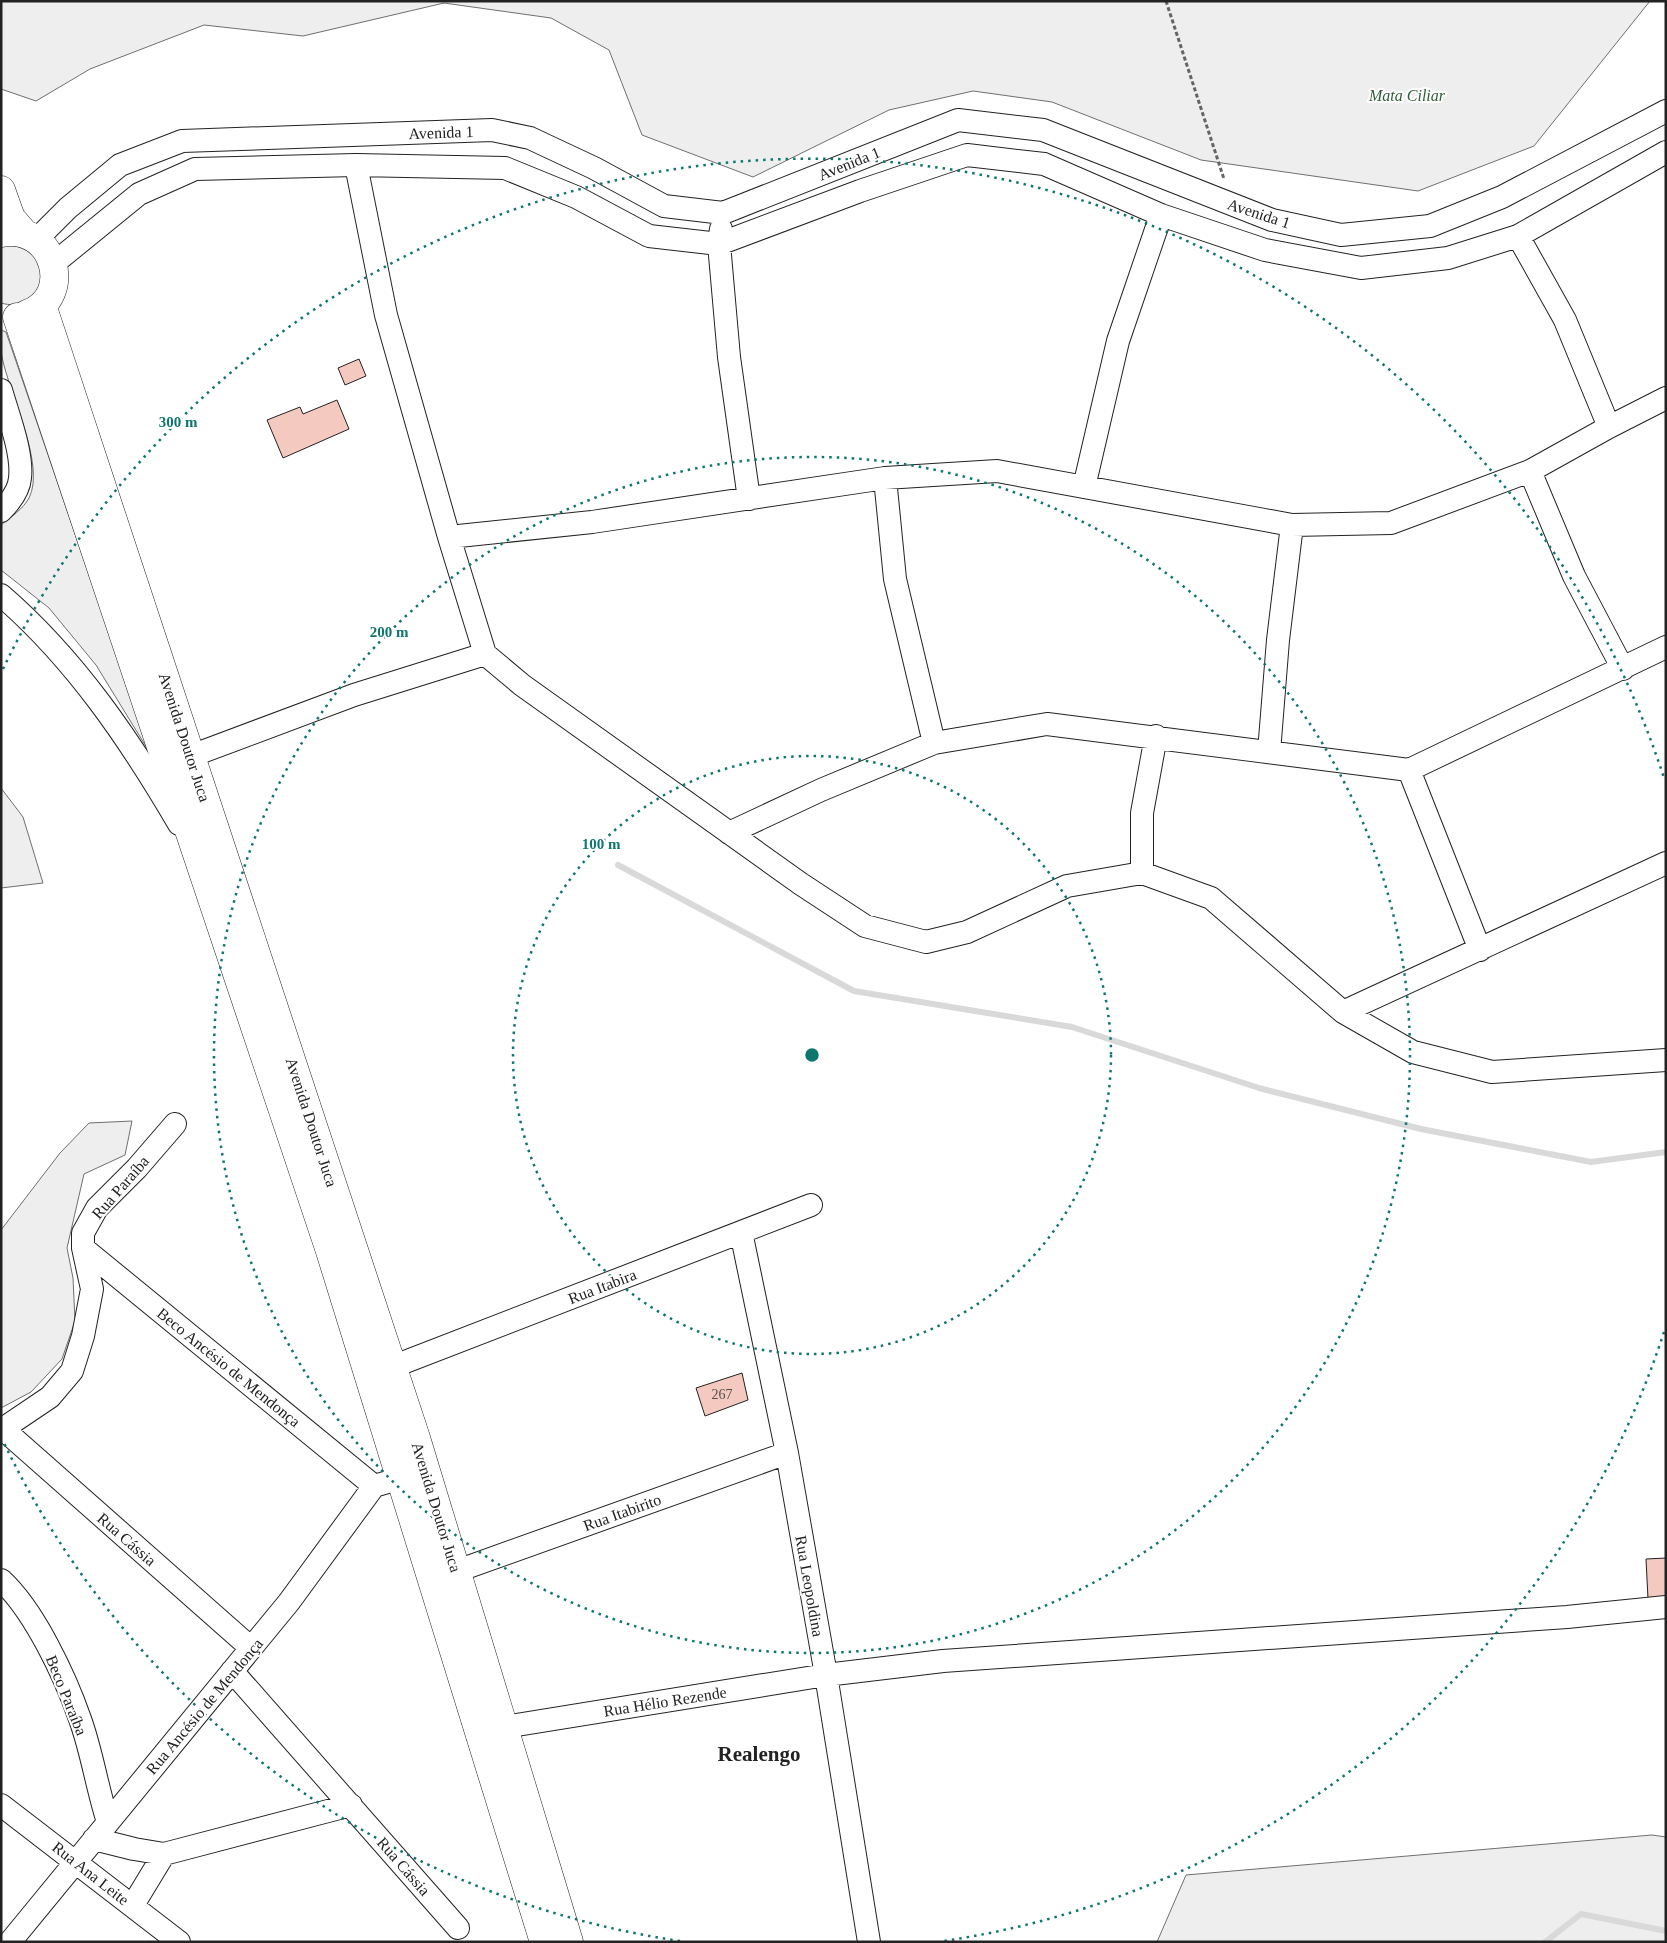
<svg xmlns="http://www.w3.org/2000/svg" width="1667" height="1943" viewBox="0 0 1667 1943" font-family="Georgia,serif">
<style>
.green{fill:#eee;stroke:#6f6f6f}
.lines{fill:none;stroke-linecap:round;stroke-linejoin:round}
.stream{stroke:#d9d9d9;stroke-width:6}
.building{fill:#f3c9c0;stroke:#222}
.minor-casing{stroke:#222;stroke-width:24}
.major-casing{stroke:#222;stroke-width:29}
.path{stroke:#646464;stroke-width:3;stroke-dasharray:4 2.5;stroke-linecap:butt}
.minor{stroke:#fff;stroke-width:22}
.major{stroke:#fff;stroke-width:28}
.ring{fill:none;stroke:#0f766e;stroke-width:2.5;stroke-dasharray:2.5 5}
.labels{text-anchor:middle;stroke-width:4;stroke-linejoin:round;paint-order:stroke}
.number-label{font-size:14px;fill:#564c4a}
.park-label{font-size:16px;font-style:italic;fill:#2f5e38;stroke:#fff}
.street-label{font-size:16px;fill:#222;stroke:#fff}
.district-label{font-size:21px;font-weight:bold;fill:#222;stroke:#fff}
.centre{fill:#0f766e;stroke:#fff;stroke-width:2.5}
.ring-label{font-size:15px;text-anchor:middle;font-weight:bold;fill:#0f766e;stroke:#fff;stroke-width:4;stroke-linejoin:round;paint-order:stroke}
</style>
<rect width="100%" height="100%" fill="#fff"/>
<!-- green -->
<path class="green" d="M1,1H1650L1534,146L1418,191L1201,160L1052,102L973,91L889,110L753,177L642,135L609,50L551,18L444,3L303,36L204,25L90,69L36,101L1,89Z
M8,245C59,249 46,316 1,303V247Z
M1,330L6,332L150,753L96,665L49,608L1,570V525C11,517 23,509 29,498C46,465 9,393 2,357C0,348 1,338 1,330Z
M1,788L23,817L43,883L1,888Z
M132,1121L125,1155L84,1174L67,1248L73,1278L75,1321L62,1359L31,1392L1,1408V1230L60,1153L89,1123Z
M1652,1835L1666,1837V1942H1157L1186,1875Z"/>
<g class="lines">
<!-- stream -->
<path class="stream" d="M618,865L854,991L1072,1027L1259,1088L1421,1129L1591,1162L1666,1152
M1545,1942L1581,1914L1666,1931"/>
</g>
<!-- building -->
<path class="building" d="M359,359L366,376L345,385L338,368Z
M337,400L349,429L283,458L267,420L300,407L303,414Z
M742,1373L748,1400L705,1416L696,1388Z
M1666,1558V1598L1648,1599L1646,1559Z"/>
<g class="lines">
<defs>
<path id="minor" d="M356,165L386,315L449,537L485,654L522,685L801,884L865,926L926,942L967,932L1067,886L1142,873L1211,898L1343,1012L1413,1052L1492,1072L1666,1060
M721,229L719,244L729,357L749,499
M1518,236L1565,320L1609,427
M37,239L68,208L120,165L182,141L492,130L530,138L594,168L664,206L723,213L958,120L1043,130L1272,220L1341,235L1430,226L1502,197L1666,111
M53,264L139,194L195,169L356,165L505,168L576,197L649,236L719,244L860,191L967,155L1044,164L1161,215L1265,250L1361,268L1448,258L1518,236L1666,152
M1,390C8,415 23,453 20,478C19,491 10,502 1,511
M1530,471L1574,576L1623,669
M885,478L895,579L934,743
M1084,487L1118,341L1161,215
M449,537L592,522L885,478L997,471L1292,525L1391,523L1530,471L1609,427L1666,398
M1,595C75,659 130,740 179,824
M1269,752L1278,640L1292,525
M191,756L354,695L485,654
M1409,770L1480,950
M729,833L821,790L934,743L1047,724L1409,770L1666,647
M1142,873V813L1156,736
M1343,1012L1666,863
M741,1232L787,1453L826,1675L869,1942
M83,1248L374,1486
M392,1367L811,1205
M3,1429L251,1648
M1,1430L50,1397L72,1371L83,1336L92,1289L83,1248V1233L97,1208L137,1168L175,1124
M457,1571L787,1453
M1,1580C34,1610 65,1676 80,1719C92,1752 97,1788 108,1822
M232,1671L458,1928
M504,1727L826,1675L943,1661L1567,1617L1666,1607
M1,1805L179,1942
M94,1839L134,1849L164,1854L351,1805
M133,1905L164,1854
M10,1942L289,1602L374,1486L415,1474"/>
<path id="major" d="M1,190L11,218L24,233
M1,233C54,222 76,297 27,314
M42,305L416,1438L569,1942
M17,317L330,1251L544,1942"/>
</defs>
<!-- minor casing -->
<use href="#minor" class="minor-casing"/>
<!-- major casing -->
<use href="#major" class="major-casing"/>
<!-- path -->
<path class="path" d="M1166,1L1224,179"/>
<!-- minor -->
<use href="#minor" class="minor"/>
<!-- major -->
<use href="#major" class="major"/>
</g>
<!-- distance rings -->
<g class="ring">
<circle cx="812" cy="1055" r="299"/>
<circle cx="812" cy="1055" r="598"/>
<path d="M1664 1332A896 896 0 0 1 944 1941M680 1941A896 896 0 0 1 3 1441M3 669A896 896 0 0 1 1664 778"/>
</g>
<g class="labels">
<!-- number labels -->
<g class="number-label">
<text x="722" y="1399">267</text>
</g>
<!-- park labels -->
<g class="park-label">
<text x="1407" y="101">Mata Ciliar</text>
</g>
<!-- street labels -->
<g class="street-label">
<text transform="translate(441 132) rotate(-2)" y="6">Avenida 1</text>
<text transform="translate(849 163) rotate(-22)" y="6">Avenida 1</text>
<text transform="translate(1259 213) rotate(18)" y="6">Avenida 1</text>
<text transform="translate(185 737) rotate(72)" y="6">Avenida Doutor Juca</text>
<text transform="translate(312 1122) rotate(72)" y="6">Avenida Doutor Juca</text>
<text transform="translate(120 1187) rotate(-49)" y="6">Rua Paraíba</text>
<text transform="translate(602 1286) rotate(-21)" y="6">Rua Itabira</text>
<text transform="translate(229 1367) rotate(39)" y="6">Beco Ancésio de Mendonça</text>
<text transform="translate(437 1507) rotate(73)" y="6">Avenida Doutor Juca</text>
<text transform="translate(622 1512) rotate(-20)" y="6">Rua Itabirito</text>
<text transform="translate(127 1539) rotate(41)" y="6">Rua Cássia</text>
<text transform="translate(810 1586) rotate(80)" y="6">Rua Leopoldina</text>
<text transform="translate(67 1695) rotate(68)" y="6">Beco Paraíba</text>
<text transform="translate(665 1701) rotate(-9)" y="6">Rua Hélio Rezende</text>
<text transform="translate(204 1706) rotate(-50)" y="6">Rua Ancésio de Mendonça</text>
<text transform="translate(404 1866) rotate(49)" y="6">Rua Cássia</text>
<text transform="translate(91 1873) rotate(38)" y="6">Rua Ana Leite</text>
</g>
<!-- district labels -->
<g class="district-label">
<text x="759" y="1761">Realengo</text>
</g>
</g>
<circle cx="812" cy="1055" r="8" class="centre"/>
<g class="ring-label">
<text x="178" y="427">300 m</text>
<text x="389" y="637">200 m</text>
<text x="601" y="849">100 m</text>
</g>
<!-- border -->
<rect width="1667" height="1943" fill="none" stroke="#222222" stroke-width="5"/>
</svg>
